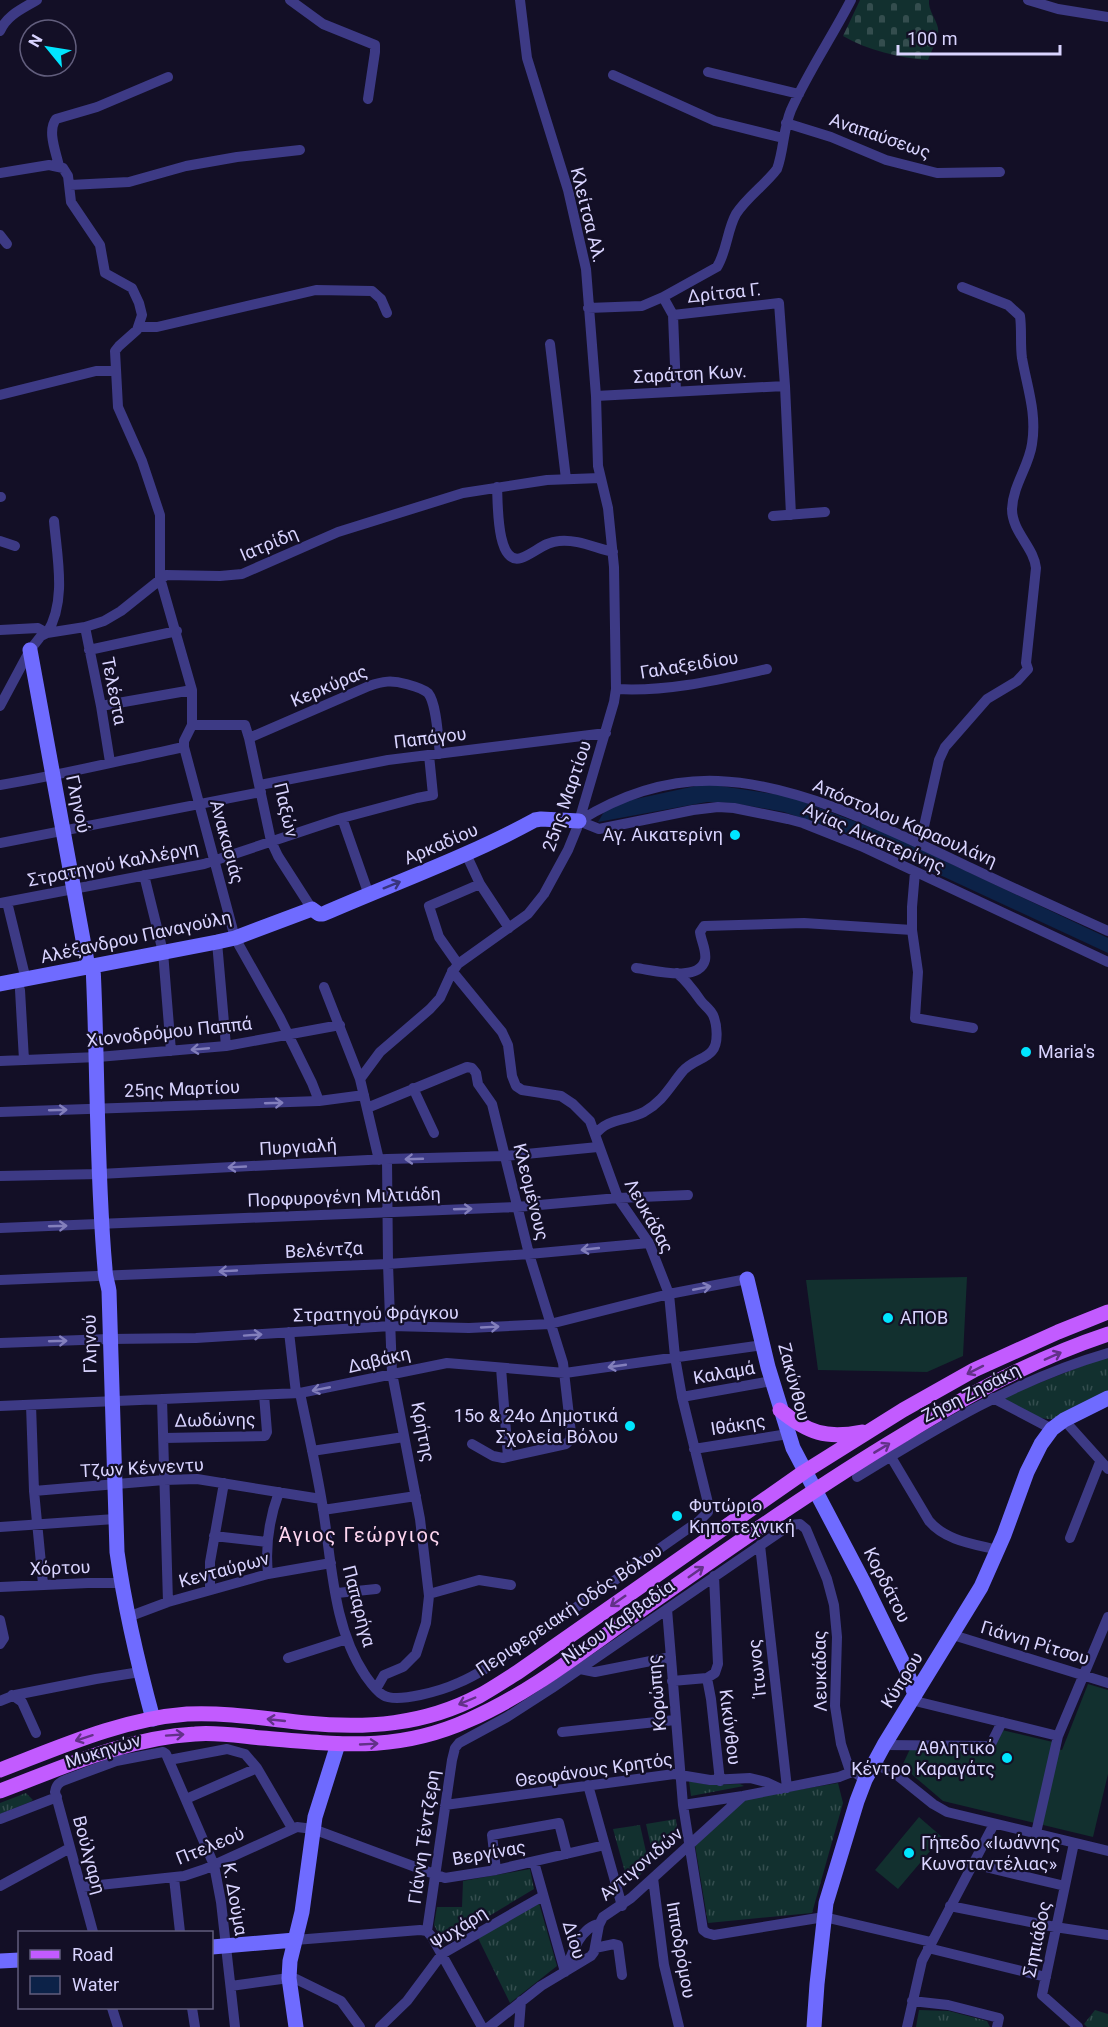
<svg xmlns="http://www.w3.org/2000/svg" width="1108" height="2027" viewBox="0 0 1108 2027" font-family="Roboto,sans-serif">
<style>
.grass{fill:url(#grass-tufts)}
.cemetery{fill:url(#cemetery-stones)}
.pitch{fill:#12302f}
.water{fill:#0c2248}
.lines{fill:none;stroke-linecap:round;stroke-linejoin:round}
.street{stroke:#3d3a85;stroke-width:10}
.secondary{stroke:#6f6bff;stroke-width:15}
.primary{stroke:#c25bff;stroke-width:15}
.oneway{stroke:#38347d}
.oneway2{stroke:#837fbc}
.oneway3{stroke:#623188}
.poi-dot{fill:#00e5ff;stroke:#130f26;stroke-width:2}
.labels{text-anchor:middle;stroke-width:4.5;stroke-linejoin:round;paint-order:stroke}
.street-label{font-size:18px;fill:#d9d4ff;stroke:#130f26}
.poi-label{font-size:18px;fill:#d9d4ff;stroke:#130f26;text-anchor:start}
.neighbourhood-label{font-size:20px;letter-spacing:1.5px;fill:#ffd6f0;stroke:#130f26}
</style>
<defs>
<pattern id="grass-tufts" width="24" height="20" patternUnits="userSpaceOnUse" patternTransform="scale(1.5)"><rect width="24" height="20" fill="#12302f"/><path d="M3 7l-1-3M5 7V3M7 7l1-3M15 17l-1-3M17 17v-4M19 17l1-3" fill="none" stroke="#344d4e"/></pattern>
<pattern id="cemetery-stones" width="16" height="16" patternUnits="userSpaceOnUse" patternTransform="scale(1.5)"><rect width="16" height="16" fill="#12302f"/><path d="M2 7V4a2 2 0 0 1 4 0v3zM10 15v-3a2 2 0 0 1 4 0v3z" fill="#344d4e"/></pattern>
</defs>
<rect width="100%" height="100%" fill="#130f26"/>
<!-- grass -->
<path class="grass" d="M1108,1356V1394C1095,1401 1062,1421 1048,1419C1032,1418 1015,1406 1001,1398Z
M689,1781L709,1785L740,1784L744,1786L691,1796Z
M838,1783L843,1803L812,1913L708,1923L695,1845L745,1799Z
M26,1793L33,1800L30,1802L0,1814V1803Z
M676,1819L678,1839L654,1860L646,1824Z
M640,1825L649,1865L640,1875L627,1879L613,1829Z
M530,1869L534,1889L444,1943L434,1925L437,1907H462L463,1881Z
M539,1903L557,1966L510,2003L478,1938Z
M919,2010L949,2011L987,2021L990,2027H916Z
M1095,2010L1108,2014V2027H1087L1084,2024Z"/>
<!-- cemetery -->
<path class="cemetery" d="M860,0H929C928,11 936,18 938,28C940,37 931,51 928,60C900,58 867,50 843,36Z"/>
<!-- pitch -->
<path class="pitch" d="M967,1277L963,1356L927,1372L818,1370L806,1280Z
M1088,1684L1108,1690V1774L1093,1837L943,1801L902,1766L910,1749L991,1751L1002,1730L1053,1742L1052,1747L1062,1750Z
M919,1817L942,1837L898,1889L875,1870Z"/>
<!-- water -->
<path class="water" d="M700,785H714L788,796L888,834L1108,938V953L858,837L784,812L733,803L707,802L598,822L608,805Z"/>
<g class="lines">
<!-- street -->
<path class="street" d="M290,0L323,24L375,45V52L368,99
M1028,0L1058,9L1108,17
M0,31C7,15 22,9 37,0
M708,72L799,94
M613,75L715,121L783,138
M786,123L831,137L886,160L937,173L1000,172
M59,166C56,152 47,131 56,119L97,107L168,77
M0,173L49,165L63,168L68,176L71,202L100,245L105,273L132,288L139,303L142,315L137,330L119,346L115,351L118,407L142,461L160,515V578L192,690V725L184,741V747L235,938L280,1018L312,1083L319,1101
M70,185L129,182L186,166L237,157L300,150
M0,235L7,244
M663,297L673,315L676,391
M588,308L642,306L663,297L717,267C727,251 727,230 736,214C747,197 765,185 777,169C784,150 783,129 791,110C808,72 832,37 851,0
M673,315L779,303L785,386L791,515
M139,327H157L316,290L372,291L381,299L387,313
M550,344L566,479
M0,395L96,371H115
M596,396L785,386
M497,487C498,501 496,566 521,558C535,553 544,542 559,541C577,539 595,548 613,552
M0,497H1
M773,516L825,512
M0,541L15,546
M85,627L101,706L110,762
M0,630L38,628L47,633C67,601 57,557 54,521
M89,650L177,631
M616,689C667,692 717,680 767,669
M0,706L30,650L41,636L47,633L85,627L104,621L121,611L166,575L220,576L242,574L338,532L463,493L547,480L600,478
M101,706L192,690
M192,725H245L249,738L369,686C383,681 392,680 406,684C413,686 422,688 428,693C437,704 438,739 440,754
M249,738L271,841L278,856L312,909
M0,785C62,775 122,760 184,747
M260,785L388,760L606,733
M342,818L369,895
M0,843L261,792
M920,844L939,760L945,747L987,699L1017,681L1028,669L1026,663L1036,568C1034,547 1012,532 1012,509C1013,485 1029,466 1032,444C1037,413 1027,387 1022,358C1020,344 1022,330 1020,316L1008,305L962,287
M466,854L480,884L509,928
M915,872L912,907V930L918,972L915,1018L973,1028
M144,875L163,952L171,1051
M7,902L26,980
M0,903L204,864L342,818L417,798L433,795L429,755
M1108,931C1062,910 1017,890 971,868C897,833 801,784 718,781C668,779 621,795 579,821L599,829L693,810L718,807L734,808L788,819L803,823L861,846L1108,962
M217,942L226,1046
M458,964L439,937L429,906L480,884
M636,968C653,970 699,983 705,960C707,951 701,941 700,932L704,926L804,923L912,930
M324,987L360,1079L379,1160
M20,990L24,1060
M0,1061L98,1057L226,1046L340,1025
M360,1079L380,1052L430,1009L440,998L451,974L458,964L528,914L544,894L568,850L577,828L614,702L616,689L614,567L608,508L598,466L596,396L586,269L568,190L527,58L520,0
M413,1088L434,1133
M367,1108L467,1067L472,1068L476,1073L478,1084L492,1104L529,1254L563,1363L571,1433L570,1440L566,1444L503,1458L493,1456L472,1444
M0,1112L319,1101L364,1095
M595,1135C607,1118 627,1121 644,1112C663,1101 669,1088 682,1072C691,1061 706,1059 712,1051C719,1043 717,1024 713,1015C710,1009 705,1006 701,1001C694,991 687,981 677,973
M0,1176L100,1174L387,1159L505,1156L598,1147
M0,1228L517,1207L618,1198L688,1195
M0,1280L388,1264L529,1254L649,1243
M289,1332L296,1393
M0,1343L109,1339L196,1338L391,1326L469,1328L550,1324L669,1294L747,1279
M501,1368L508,1457
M300,1393C308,1432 317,1470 323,1509C332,1564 333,1627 365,1675C370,1682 376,1691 383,1695C397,1704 443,1690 458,1683C484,1672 507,1654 531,1638C588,1600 643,1560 699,1521L708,1512V1503L682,1397L675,1357L669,1294L649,1243L618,1198L590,1121L573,1104L561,1096L522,1090L516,1086L512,1076L508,1045L502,1032L452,971
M682,1397L772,1381
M993,1398L1052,1429
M162,1399L168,1602
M31,1405L34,1491L43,1584
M0,1406L300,1393L447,1363L565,1373L763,1345
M1064,1420L1108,1469
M164,1438L265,1436L267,1432L264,1395
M694,1449L788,1434
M312,1451L404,1437
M891,1457L929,1521C946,1541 974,1544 998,1550
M857,1477C937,1428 1017,1379 1108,1353
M34,1491L164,1480L197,1479L321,1499
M323,1510L416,1496
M0,1527L115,1519
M214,1536L267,1542
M1070,1538L1100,1462
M760,1545L787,1788
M268,1574C265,1545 269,1519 279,1492
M714,1576L718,1664L715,1673L707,1678L711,1699L720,1781
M0,1587L88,1583H121
M210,1590V1562L224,1483
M337,1593L376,1589
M429,1594L479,1580L511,1585
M667,1609L683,1805L703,1930L707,1933L714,1935L824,1917L931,1942
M128,1617L168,1602L268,1574L331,1563
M0,1620L4,1638L0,1644
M953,1635L1108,1683
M288,1658L347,1639
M580,1669L595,1672L671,1657
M672,1681L707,1678
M376,1689L384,1675L403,1667L416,1654L426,1623L429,1596L420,1519L392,1373L388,1264L387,1159
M12,1695L22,1702L36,1733
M915,1695L919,1702L1058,1736
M0,1701L15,1695L96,1679L140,1672
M562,1732L675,1720
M884,1745L990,1746L1002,1722
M169,1760L227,1749L245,1754L257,1768
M874,1763L897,1775L933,1804L947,1812L1108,1851
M588,1785L622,1906
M186,1799L257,1768L292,1828
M445,1805L674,1774L710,1780L750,1778L766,1782L781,1789
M683,1805L743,1796L839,1777L852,1772
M0,1819L57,1797
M1036,1833L1058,1736L1108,1617
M1074,1843L1042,1995L1078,2027
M534,1862L565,1972
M973,1864L1065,1886
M496,1870L492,1835L559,1823L567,1854
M174,1878L180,1932
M653,1878L664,1965L679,2027
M0,1886L70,1848
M81,1887L184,1876L205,1869L297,1827L313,1829L445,1878L496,1870L605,1845
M950,1906L1055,1927L1108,1935
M427,1931L452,1760L455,1748L459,1743L507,1717L552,1688L790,1525L800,1524L806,1529L827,1579L834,1605L837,1637L835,1706L841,1744L849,1768L865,1780
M93,1932L55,1792C56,1785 59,1782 65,1780L116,1761L163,1752L166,1754L214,1865L221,1902L235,2027
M295,1940L420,1930L427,1931L432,1937L482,2027
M595,1948L614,1944L618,1945L622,1975
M928,1948L1046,1977
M565,1972C571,1956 580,1927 599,1924
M231,1986L289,1978L296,1979L341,2001L360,2027
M912,2001L948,2005L999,2018L997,2027
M112,2008L118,2027
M192,2008L195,2027
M380,2027L407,2001L442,1954L543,1896
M489,2027L541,1986L591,1956L594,1952L599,1925L603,1917L631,1898L743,1796
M519,2027L521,2001
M907,2027L922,1961L994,1824"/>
<!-- secondary -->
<path class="secondary" d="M30,650L88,967
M93,966C98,1067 96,1168 105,1269C105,1277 108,1284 109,1291L117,1552C125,1609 138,1664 153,1719
M0,984L217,942L235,938L312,909L319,914H323C394,883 467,857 535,820L541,819L579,821
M747,1279L768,1367L793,1448L864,1583L906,1669L915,1695
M212,1947L295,1940
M0,1961L20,1960
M296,2027L289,1978L290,1961L302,1912L315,1817L338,1744
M814,2027L817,1984L826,1903L857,1801L865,1780L884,1745L981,1587L1004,1535L1027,1472L1041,1444L1052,1429L1064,1420L1108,1398"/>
<!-- primary -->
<path class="primary" d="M780,1410C808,1433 826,1439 862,1432
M0,1770C60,1747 122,1719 187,1714C226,1712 267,1719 306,1723C366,1729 424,1725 479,1696C492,1689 505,1680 518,1672L804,1472L903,1410L974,1370L1058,1332L1108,1312
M0,1791C64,1767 126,1738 195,1734C217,1732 240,1736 262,1738C338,1744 396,1753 469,1720C531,1693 585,1649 641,1610C727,1550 813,1489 903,1435C968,1395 1035,1358 1108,1334"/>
</g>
<!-- one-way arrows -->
<defs><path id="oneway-shaft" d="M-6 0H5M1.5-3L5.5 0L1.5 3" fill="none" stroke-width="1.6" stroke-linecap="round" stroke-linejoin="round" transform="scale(1.5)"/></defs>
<use class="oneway" href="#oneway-shaft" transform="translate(392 885) rotate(-22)"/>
<g class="oneway2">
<use href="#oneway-shaft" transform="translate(200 1049) rotate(175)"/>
<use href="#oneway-shaft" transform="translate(274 1103) rotate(-2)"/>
<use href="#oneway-shaft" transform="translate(58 1110) rotate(-2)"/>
<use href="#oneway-shaft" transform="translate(414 1159) rotate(178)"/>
<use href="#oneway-shaft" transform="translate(237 1167) rotate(177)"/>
<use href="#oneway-shaft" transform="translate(463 1209) rotate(-2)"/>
<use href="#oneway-shaft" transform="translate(58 1226) rotate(-2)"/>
<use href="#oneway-shaft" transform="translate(590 1249) rotate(174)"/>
<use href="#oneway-shaft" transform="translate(228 1271) rotate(177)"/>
<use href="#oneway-shaft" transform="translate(702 1288) rotate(-11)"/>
<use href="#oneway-shaft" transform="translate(490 1327) rotate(-3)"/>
<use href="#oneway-shaft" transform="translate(253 1335) rotate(-4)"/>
<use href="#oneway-shaft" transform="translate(58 1341) rotate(-2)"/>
<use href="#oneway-shaft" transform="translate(617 1366) rotate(172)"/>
<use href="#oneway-shaft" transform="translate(321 1389) rotate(169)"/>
</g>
<g class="oneway3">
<use href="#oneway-shaft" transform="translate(1053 1356) rotate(-24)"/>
<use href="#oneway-shaft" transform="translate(975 1370) rotate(153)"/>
<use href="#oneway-shaft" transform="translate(882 1448) rotate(-31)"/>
<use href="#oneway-shaft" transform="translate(696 1572) rotate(-35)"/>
<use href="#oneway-shaft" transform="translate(618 1601) rotate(145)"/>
<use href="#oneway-shaft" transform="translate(467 1701) rotate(157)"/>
<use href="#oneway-shaft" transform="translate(276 1720) rotate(-174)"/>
<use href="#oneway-shaft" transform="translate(175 1735) rotate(-4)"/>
<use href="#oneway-shaft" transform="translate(84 1738) rotate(162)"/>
<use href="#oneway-shaft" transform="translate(369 1744) rotate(-3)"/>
</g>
<!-- markers -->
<g class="poi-dot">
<circle cx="735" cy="835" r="6"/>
<circle cx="1026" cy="1052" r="6"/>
<circle cx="888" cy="1318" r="6"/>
<circle cx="630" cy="1426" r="6"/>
<circle cx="677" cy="1516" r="6"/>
<circle cx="1007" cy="1758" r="6"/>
<circle cx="909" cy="1853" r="6"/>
</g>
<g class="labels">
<!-- street labels -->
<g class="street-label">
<text transform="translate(880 136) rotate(19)" y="6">Αναπαύσεως</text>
<text transform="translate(588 215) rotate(76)" y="6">Κλείτσα Αλ.</text>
<text transform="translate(724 293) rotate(-6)" y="6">Δρίτσα Γ.</text>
<text transform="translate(690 374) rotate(-3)" y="6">Σαράτση Κων.</text>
<text transform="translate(269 544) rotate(-23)" y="6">Ιατρίδη</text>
<text transform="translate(689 665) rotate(-9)" y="6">Γαλαξειδίου</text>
<text transform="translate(329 686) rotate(-23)" y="6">Κερκύρας</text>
<text transform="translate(114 691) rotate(79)" y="6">Τελέστα</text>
<text transform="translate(430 738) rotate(-7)" y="6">Παπάγου</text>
<text transform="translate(567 796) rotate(-71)" y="6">25ης Μαρτίου</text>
<text transform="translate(78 804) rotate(78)" y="6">Γληνού</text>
<text transform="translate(286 810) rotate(77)" y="6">Παξών</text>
<text transform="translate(905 823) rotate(23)" y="6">Απόστολου Καραουλάνη</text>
<text transform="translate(874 838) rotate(23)" y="6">Αγίας Αικατερίνης</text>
<text transform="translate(227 842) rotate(75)" y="6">Ανακασιάς</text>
<text transform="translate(441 844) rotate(-23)" y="6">Αρκαδίου</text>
<text transform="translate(113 864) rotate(-11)" y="6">Στρατηγού Καλλέργη</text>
<text transform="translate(136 937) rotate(-12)" y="6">Αλέξανδρου Παναγούλη</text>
<text transform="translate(169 1032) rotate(-6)" y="6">Χιονοδρόμου Παππά</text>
<text transform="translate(182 1089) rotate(-2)" y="6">25ης Μαρτίου</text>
<text transform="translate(298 1147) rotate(-3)" y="6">Πυργιαλή</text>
<text transform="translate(531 1192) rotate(76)" y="6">Κλεομένους</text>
<text transform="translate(344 1197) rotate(-2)" y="6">Πορφυρογένη Μιλτιάδη</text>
<text transform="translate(649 1216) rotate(61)" y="6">Λευκάδας</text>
<text transform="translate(324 1250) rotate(-3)" y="6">Βελέντζα</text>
<text transform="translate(376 1314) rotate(-1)" y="6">Στρατηγού Φράγκου</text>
<text transform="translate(90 1344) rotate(-91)" y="6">Γληνού</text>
<text transform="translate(379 1360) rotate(-13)" y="6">Δαβάκη</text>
<text transform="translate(724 1373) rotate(-10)" y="6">Καλαμά</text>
<text transform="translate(794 1382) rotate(75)" y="6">Ζακύνθου</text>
<text transform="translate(971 1393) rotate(-27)" y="6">Ζήση Ζησάκη</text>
<text transform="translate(215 1420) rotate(-1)" y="6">Δωδώνης</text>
<text transform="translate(738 1425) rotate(-9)" y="6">Ιθάκης</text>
<text transform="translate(423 1432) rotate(79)" y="6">Κρήτης</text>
<text transform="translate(142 1468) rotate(-3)" y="6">Τζων Κέννεντυ</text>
<text transform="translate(60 1568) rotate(-2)" y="6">Χόρτου</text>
<text transform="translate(224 1570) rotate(-15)" y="6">Κενταύρων</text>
<text transform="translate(887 1585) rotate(63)" y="6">Κορδάτου</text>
<text transform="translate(359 1606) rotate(75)" y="6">Παπαρήγα</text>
<text transform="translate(569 1610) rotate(-34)" y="6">Περιφερειακή Οδός Βόλου</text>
<text transform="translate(618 1622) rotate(-35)" y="6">Νίκου Καββαδία</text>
<text transform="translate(1035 1643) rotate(17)" y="6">Γιάννη Ρίτσου</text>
<text transform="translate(757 1668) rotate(-96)" y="6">Ίτωνος</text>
<text transform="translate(820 1671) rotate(-91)" y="6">Λευκάδας</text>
<text transform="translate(902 1680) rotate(-58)" y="6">Κύπρου</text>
<text transform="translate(657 1693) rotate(-95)" y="6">Κορώπης</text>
<text transform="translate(730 1727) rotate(83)" y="6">Κικύνθου</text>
<text transform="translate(103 1751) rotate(-17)" y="6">Μυκηνών</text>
<text transform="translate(594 1770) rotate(-8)" y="6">Θεοφάνους Κρητός</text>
<text transform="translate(424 1837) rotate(-82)" y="6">ΓΙάννη Τέντζερη</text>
<text transform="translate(210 1846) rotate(-22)" y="6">Πτελεού</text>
<text transform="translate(489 1853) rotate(-10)" y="6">Βεργίνας</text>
<text transform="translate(89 1855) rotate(75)" y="6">Βούλγαρη</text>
<text transform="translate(641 1864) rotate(-40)" y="6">Αντιγονιδών</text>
<text transform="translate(235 1899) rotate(80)" y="6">Κ. Δούμα</text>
<text transform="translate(459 1928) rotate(-33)" y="6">Ψυχάρη</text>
<text transform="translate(1037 1939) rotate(-78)" y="6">Σηπιάδος</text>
<text transform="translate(574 1940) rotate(73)" y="6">Δίου</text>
<text transform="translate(681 1950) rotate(80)" y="6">Ιπποδρόμου</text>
</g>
<!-- poi labels -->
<g class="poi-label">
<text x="723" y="841" text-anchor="end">Αγ. Αικατερίνη</text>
<text x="1038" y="1058">Maria's</text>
<text x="900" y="1324">ΑΠΟΒ</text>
<text x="618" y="1422" text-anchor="end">15ο &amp; 24ο Δημοτικά<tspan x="618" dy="21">Σχολεία Βόλου</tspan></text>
<text x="689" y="1512">Φυτώριο<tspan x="689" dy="21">Κηποτεχνική</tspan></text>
<text x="995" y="1754" text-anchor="end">Αθλητικό<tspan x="995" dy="21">Κέντρο Καραγάτς</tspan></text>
<text x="921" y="1849">Γήπεδο «Ιωάννης<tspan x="921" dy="21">Κωνσταντέλιας»</tspan></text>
</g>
<!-- neighbourhood labels -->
<g class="neighbourhood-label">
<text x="360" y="1542">Άγιος Γεώργιος</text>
</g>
</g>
<!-- legend -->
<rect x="18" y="1931" width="195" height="78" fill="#130f26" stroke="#625e7d" stroke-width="1.5"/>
<rect x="30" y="1950" width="30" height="9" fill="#c25bff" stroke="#625e7d" stroke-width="1.5"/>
<text x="72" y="1961" font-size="18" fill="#d9d4ff">Road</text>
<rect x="30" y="1976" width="30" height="18" fill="#0c2248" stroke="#625e7d" stroke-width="1.5"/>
<text x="72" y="1991" font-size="18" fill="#d9d4ff">Water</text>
<!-- north arrow -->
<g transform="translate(48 48) rotate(300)"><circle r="28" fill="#130f26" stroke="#625e7d" stroke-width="1.5"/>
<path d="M0-4.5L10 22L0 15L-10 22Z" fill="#00e5ff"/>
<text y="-9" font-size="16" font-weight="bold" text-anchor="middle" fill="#d9d4ff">N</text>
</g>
<!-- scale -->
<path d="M898 45v9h162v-9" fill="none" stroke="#d9d4ff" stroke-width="3"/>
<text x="907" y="45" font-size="18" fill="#d9d4ff" stroke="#130f26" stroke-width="4.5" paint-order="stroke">100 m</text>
</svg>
